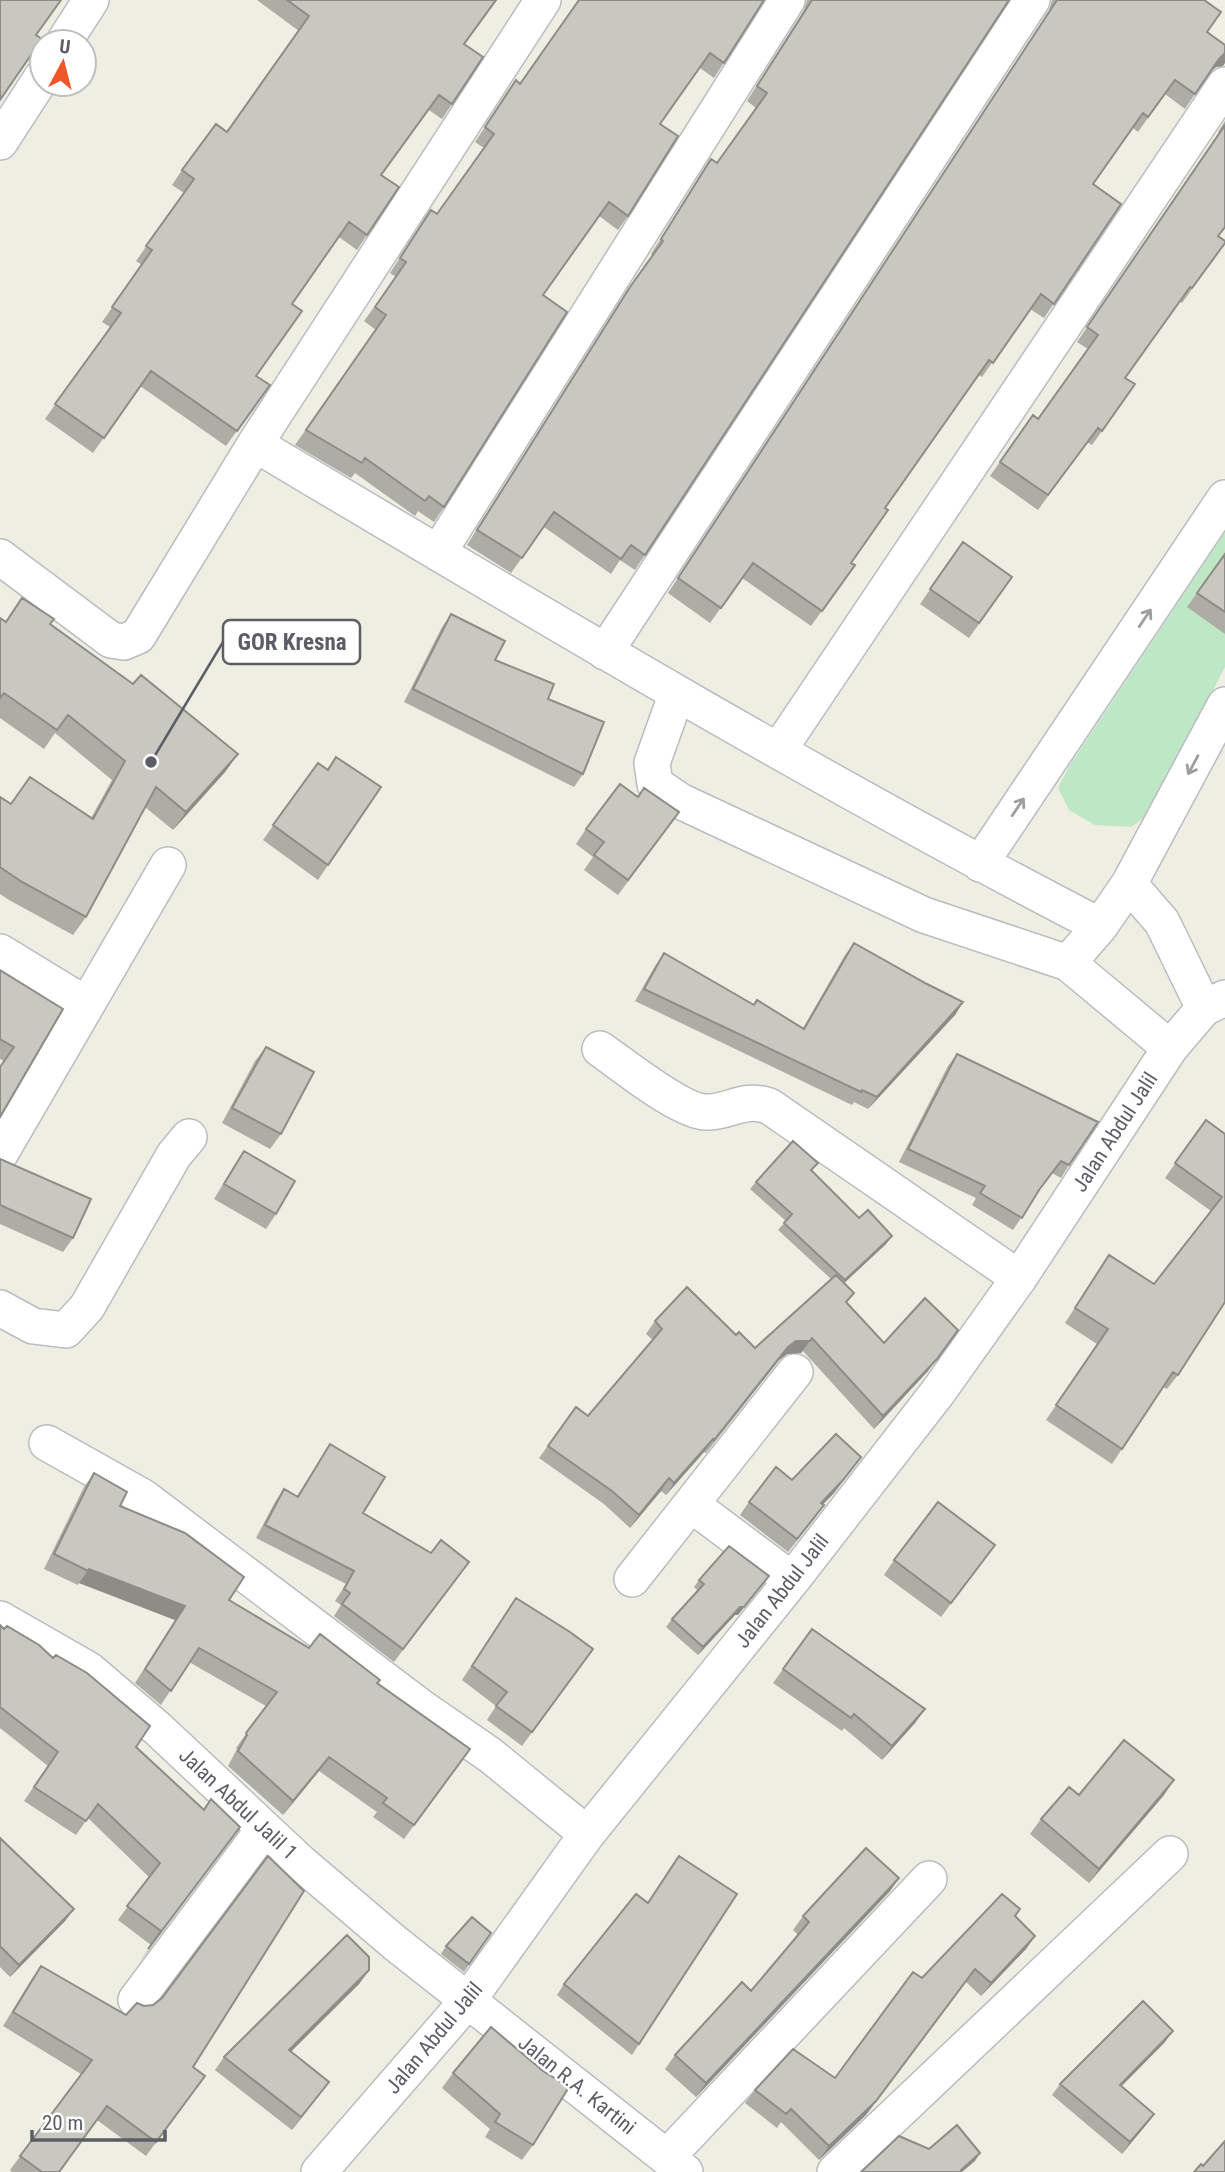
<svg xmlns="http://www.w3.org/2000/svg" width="1225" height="2172" viewBox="0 0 1225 2172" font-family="'Roboto Condensed',sans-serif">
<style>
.green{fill:#bee7c5}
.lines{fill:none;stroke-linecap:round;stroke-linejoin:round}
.minor-casing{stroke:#bbbcc2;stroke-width:38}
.minor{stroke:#fff;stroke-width:35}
.wall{fill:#adaca5}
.shaded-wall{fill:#8d8c86}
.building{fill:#c9c8c0;stroke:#8d8c86;stroke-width:2}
.oneway{stroke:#9d9ea2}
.labels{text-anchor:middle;stroke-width:5;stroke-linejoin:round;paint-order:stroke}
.street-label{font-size:21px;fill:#5b5e64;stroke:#fff}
.leader{fill:none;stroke:#5b5e64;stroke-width:2.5}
.callout-dot{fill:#5b5e64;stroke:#fff;stroke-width:2.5}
.callout{fill:#fff;stroke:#5b5e64;stroke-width:2.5}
.callout-label{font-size:23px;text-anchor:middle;font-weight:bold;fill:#5b5e64}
</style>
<rect width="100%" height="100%" fill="#eeeee3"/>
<!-- green -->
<path class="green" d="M1225,532V667L1149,814L1131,827L1095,825L1069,810L1058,788L1068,768Z"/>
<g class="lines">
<defs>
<path id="minor" d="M543,0L255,444C534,610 812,777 1100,926L1068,963L1170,1048
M64,42L91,0
M0,142L42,77
M438,553L787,0
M0,557L111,640L124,642L138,636L255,444
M605,652L1032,0
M677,693L652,763L655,784L680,801L924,915L1068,963
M778,751L1225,85
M980,864L1225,498
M1129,884L1225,705
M1100,926L1129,884L1162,922L1204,1008
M0,952L85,1004
M600,1049C623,1065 681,1112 706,1112C729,1113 743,1097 769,1106L1019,1278
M0,1154L168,865
M0,1308L33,1326L66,1330L87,1307L174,1155L189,1137
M47,1443L143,1497L422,1708L490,1755L587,1834
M692,1505L792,1580
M632,1579L795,1372
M0,1619L89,1670L158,1729L300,1862L395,1943L685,2172
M136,2000L264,1829
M667,2157L929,1879
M319,2172L469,1999L587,1834L792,1580L938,1392L1019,1278L1170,1048L1204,1008L1225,998
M835,2172L1170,1854"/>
</defs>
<!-- minor casing -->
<use href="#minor" class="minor-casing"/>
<!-- minor -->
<use href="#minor" class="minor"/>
</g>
<!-- wall -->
<path class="wall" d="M257,0H497L465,44L452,104L442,119L429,110L382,175L367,235L357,250L339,237L292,304L256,376L270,385L226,446L140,386L93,453L45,419L110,327L102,322L142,265L136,261L184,193L172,185L182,170L227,132L299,31Z
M764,0L714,78L700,68L660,124L628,216L618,230L599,216L543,295L444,507L434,522L418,511L415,516L355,473L351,478L295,445L376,330L364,321L396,277L390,273L431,210L437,214L484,148L475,142L516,80L520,84Z
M807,0H1009L635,570L620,560L611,574L544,527L511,573L467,545L620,302L653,256L651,254L701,174L711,159L717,163L756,108L747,101L804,10Z
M1052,0H1155L1207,32L1223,66L1216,67L1209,73L1185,109L1165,94L1138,132L1133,128L1093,184L1121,204L1044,318L1030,309L982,377L979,375L885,508L851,563L855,565L811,626L742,578L710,623L668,593L1049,11Z
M1225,121V227L1218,236L1225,243L1182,303L1179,301L1125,378L1135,384L1092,445L1087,442L1038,510L990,476L1033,415L1038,419L1088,349L1077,342L1219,133L1218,132Z
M963,542L1012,577L969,638L920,604Z
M1225,554V634L1187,607Z
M22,598L50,624L133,684L238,754L225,772L173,830L145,807L86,917L73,935L9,900L0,894V797L11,804L91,818L112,780L55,733L44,749L0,718V618L6,622Z
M451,614L495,660L548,699L583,774L574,787L404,702L442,627Z
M336,757L328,865L318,880L263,840L318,763L327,769Z
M638,797L679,812L618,895L584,870L593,857L576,844L586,829Z
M854,943L927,984L963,1002L955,1015L868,1109L854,1102L852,1105L635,1001L655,966L664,953L754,1005L803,1028L845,955Z
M0,970L63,1009L4,1061L0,1059Z
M266,1047L281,1134L270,1149L222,1123L255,1061Z
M957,1054L1069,1165L1061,1178L1052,1173L1037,1194L1013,1230L972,1205L976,1198L899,1162L948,1066Z
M1206,1120L1225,1134V1302L1178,1375L1167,1389L1163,1387L1112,1464L1046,1420L1097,1344L1065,1323L1109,1255L1154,1284L1211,1211L1165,1178Z
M244,1151L276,1214L266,1229L214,1199L234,1166Z
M0,1159L73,1238L63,1252L0,1224Z
M812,1171L859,1218L892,1236L886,1244L844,1283L847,1303L884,1343L928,1371L874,1429L803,1351L801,1353L787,1354L779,1360L706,1453L704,1452L666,1495L661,1491L630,1528L604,1504L539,1458L576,1407L588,1416L653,1340L646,1334L655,1321L736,1335L755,1348L831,1279L778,1230L786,1221L750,1189L756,1182Z
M330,1444L363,1513L431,1553L469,1562L394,1662L334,1616L341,1605L335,1601L346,1584L256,1538L275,1502L284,1489L297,1496Z
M861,1457L834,1493L823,1504L815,1518L788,1552L740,1515L749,1502L792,1480Z
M94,1473L120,1506L229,1600L309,1648L377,1683L470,1749L404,1839L373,1817L377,1812L319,1771L283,1815L228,1766L237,1749L236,1748L266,1706L189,1662L161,1705L135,1683L175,1620L79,1583L78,1585L44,1569L84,1487Z
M995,1545L941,1617L884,1575L894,1560Z
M699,1580L763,1584L738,1615H735L698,1655L666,1627L672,1619L698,1591L694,1587Z
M516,1598L593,1649L522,1746L487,1720L496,1706L462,1680Z
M0,1625L136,1747L203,1809L211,1799L240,1827L139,1963L151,1945L118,1920L149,1877L88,1818L76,1835L24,1801L48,1766L0,1728Z
M812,1629L925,1709L915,1723L882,1760L844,1728L842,1731L773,1683Z
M1079,1795H1164L1089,1883L1030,1834L1041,1819Z
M0,1838L74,1909L65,1921L10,1977L0,1967Z
M899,1878L890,1891L696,2097L665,2069L675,2055L751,1991L798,1935L793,1930L803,1916Z
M648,1903L639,2044L632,2055L557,1995L564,1984Z
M1015,1917L1035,1936L1026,1949L981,1996L966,1982L866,2115L819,2160L781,2122L777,2128L745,2103L755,2090L835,2078L922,1978Z
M491,1933L464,1972L441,1954L446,1946Z
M41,1966L193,2067L195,2090L146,2156L97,2120L60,2172H12L10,2170L81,2074L3,2026L31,1980Z
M369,1970L359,1984L291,2052L329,2082L292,2130L215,2070L224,2057Z
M491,2027L533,2145L522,2160L485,2137L490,2129L442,2088L453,2073Z
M1165,2042L1121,2086L1154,2114L1122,2154L1052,2095L1060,2084Z"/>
<!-- shaded-wall -->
<path class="shaded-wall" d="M1225,53V63L1223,66L1216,67L1208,74L1219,59Z
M238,754L225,772L173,830L186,812Z
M963,1002L955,1015L868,1109L877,1097Z
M892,1236L886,1244L840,1287L845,1280Z
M958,1330L928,1371L874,1429L883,1416Z
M812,1338L801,1353L787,1354L779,1360L706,1453L788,1347L796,1341Z
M713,1439L704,1452L666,1495L674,1483Z
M861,1457L834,1493L812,1516L821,1503Z
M669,1478L661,1491L630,1528L639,1515Z
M89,1569L185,1606L175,1620L79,1583Z
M769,1576L738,1615H735L698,1655L703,1647Z
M925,1709L915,1723L882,1760L892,1746Z
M329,1757L319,1771L283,1815L293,1801Z
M1174,1780L1164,1795L1089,1883L1099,1869Z
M899,1878L890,1891L696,2097L706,2083Z
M74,1909L65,1921L10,1977L19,1965Z
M1035,1936L1026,1949L981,1996L991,1983Z
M975,1969L866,2115L819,2160L829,2146Z
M369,1970L359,1984L279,2063L289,2050Z
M1173,2031L1165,2042L1112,2096L1120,2085Z
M329,2082L319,2095L292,2130L301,2117Z
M1154,2114L1146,2125L1122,2154L1130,2142Z
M980,2153L975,2161L962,2172H959Z"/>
<!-- building -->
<path class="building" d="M0,0H61L36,35L42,39L0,100Z
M287,0H496L464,44L483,57L452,104L439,95L381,175L399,187L367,235L349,222L292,304L302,311L256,376L270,385L237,431L151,371L104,438L55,404L121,313L112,307L152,250L146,246L194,179L182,170L216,124L227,132L309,16Z
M579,0H764L724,63L710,53L660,124L678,136L628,216L609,202L543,295L567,312L444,507L429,496L425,501L365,458L362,463L306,430L386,315L375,307L406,262L400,258L431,210L437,214L494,134L485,127L516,80L520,84Z
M812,0H1009L645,555L631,545L621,559L554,512L522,558L477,530L630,287L663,241L661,239L711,159L717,163L767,93L757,86Z
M1057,0H1204L1221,12L1207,32L1225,45V53L1219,59L1195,94L1175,80L1148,117L1143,113L1093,184L1121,204L1054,304L1041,294L993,363L989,360L885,508L888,510L851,563L855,565L822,611L753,563L721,608L678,578Z
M1225,125V227L1218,236L1225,241V243L1192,288L1190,287L1125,378L1135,384L1102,431L1098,428L1048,495L1000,462L1033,415L1038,419L1098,335L1087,327Z
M963,542L1012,577L979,623L930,589Z
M1225,554V612L1197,593Z
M22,598L54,619L50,624L133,684L141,675L238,754L186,812L156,787L86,917L22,882L0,867V797L11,804L30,777L93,819L125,761L68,715L57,730L4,693L0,698V618L6,622Z
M451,614L505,641L495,660L554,684L548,699L604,722L583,774L413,689Z
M336,757L381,787L328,865L273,825L318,763L328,770Z
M620,784L638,797L644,788L679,812L628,880L594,855L604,842L586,829Z
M854,943L927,984L963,1002L877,1097L862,1090L861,1092L644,989L664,953L754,1005L757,1000L804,1029Z
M0,970L63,1009L0,1117V1067L14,1047L0,1039Z
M266,1047L314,1072L281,1134L232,1108Z
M957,1054L1098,1122L1069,1165L1061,1161L1039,1190L1022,1218L980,1193L985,1186L908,1149Z
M1206,1120L1225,1134V1302L1178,1375L1173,1372L1122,1449L1056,1405L1108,1329L1075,1308L1109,1255L1154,1284L1222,1197L1175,1163Z
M793,1141L818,1163L811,1170L859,1218L868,1210L892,1236L845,1280L784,1223L792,1214L756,1182Z
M244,1151L295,1181L276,1214L224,1184Z
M0,1159L91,1199L73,1238L0,1205Z
M836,1275L854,1293L846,1302L884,1343L925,1298L958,1330L937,1359L883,1416L812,1338L810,1341H796L788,1347L714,1440L713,1439L674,1483L669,1478L639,1515L612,1491L548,1446L576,1407L588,1416L662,1329L655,1321L687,1287L736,1335L739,1332L755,1348Z
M836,1434L861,1457L843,1480L821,1503L824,1505L797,1539L749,1502L776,1467L792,1480Z
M330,1444L385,1477L363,1513L431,1553L441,1540L469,1562L403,1649L342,1604L350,1593L344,1589L354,1571L265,1525L284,1489L298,1497Z
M94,1473L127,1492L120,1506L185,1533L244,1577L229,1600L309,1648L320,1634L380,1680L377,1683L470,1749L414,1825L383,1803L387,1798L329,1757L293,1801L238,1751L247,1735L246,1733L277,1692L199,1648L171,1691L145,1669L185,1606L89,1569L88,1571L54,1554Z
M938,1502L995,1545L951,1603L894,1560Z
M729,1546L769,1576L744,1607H740L703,1647L672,1619L704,1584L699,1580Z
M516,1598L570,1632L593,1649L532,1732L496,1706L507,1692L472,1666Z
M0,1625L4,1629L7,1626L39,1645L53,1658L56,1655L87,1673L150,1726L136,1747L204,1810L211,1799L240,1827L148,1949L161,1931L127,1906L160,1863L98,1804L86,1821L34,1787L58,1752L0,1707Z
M812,1629L925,1709L892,1746L854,1714L851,1718L783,1669Z
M1124,1740L1174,1780L1099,1869L1041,1819L1069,1787L1079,1795Z
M0,1838L74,1909L19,1965L0,1946Z
M866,1848L899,1878L706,2083L675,2055L742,1982L751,1991L809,1922L803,1916Z
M268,1856L304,1891L193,2067L205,2076L156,2142L107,2106L59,2172H42L20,2156L92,2060L13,2012L41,1966L126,2015L137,2003L144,2006L153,2005L162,1998Z
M679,1856L737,1894L639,2044L564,1984L636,1894L648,1903Z
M1002,1894L1020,1909L1015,1916L1035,1936L991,1983L975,1969L876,2101L829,2146L791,2109L786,2114L755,2090L793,2049L835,2078L913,1972L922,1978Z
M472,1917L491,1933L469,1964L446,1946Z
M347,1935L369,1957V1970L289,2050L329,2082L301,2117L224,2057Z
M1143,2001L1173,2031L1120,2085L1154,2114L1130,2142L1060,2084Z
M491,2027L543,2071L569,2087L533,2145L495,2122L500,2114L453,2073Z
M957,2125L980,2153L961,2170L960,2172H861L899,2136L929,2149Z
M1225,2141V2172H1194L1201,2164L1203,2166Z"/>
<!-- one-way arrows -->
<defs><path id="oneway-shaft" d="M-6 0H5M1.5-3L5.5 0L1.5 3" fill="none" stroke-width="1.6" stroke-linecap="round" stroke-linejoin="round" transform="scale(1.75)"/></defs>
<g class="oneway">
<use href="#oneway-shaft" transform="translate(1145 618) rotate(-56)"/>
<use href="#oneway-shaft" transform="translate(1193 765) rotate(118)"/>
<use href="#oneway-shaft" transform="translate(1018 807) rotate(-56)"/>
</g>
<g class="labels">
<!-- street labels -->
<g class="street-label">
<text transform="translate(1115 1132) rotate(-57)" y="7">Jalan Abdul Jalil</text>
<text transform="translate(782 1591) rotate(-52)" y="7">Jalan Abdul Jalil</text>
<text transform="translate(238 1804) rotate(43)" y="7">Jalan Abdul Jalil 1</text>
<text transform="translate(434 2038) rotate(-50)" y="7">Jalan Abdul Jalil</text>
<text transform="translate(577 2085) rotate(39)" y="7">Jalan R.A. Kartini</text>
</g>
</g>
<!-- callouts -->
<path class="leader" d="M151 762L223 642"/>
<circle class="callout-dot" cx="151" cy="762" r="7"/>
<rect class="callout" x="223" y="620" width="137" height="44" rx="7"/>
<g class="callout-label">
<text x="292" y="650">GOR Kresna</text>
</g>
<!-- north arrow -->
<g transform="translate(63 63) rotate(7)"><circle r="33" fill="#ffffff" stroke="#bdbfc1" stroke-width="2"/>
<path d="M0-5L12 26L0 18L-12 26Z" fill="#ef5629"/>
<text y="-10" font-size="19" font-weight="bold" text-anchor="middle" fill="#5b5e64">U</text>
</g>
<!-- scale -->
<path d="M32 2130v10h133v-10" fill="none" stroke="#5b5e64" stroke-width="3.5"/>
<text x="42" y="2130" font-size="21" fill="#5b5e64" stroke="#ffffff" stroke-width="5" paint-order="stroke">20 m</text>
</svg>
